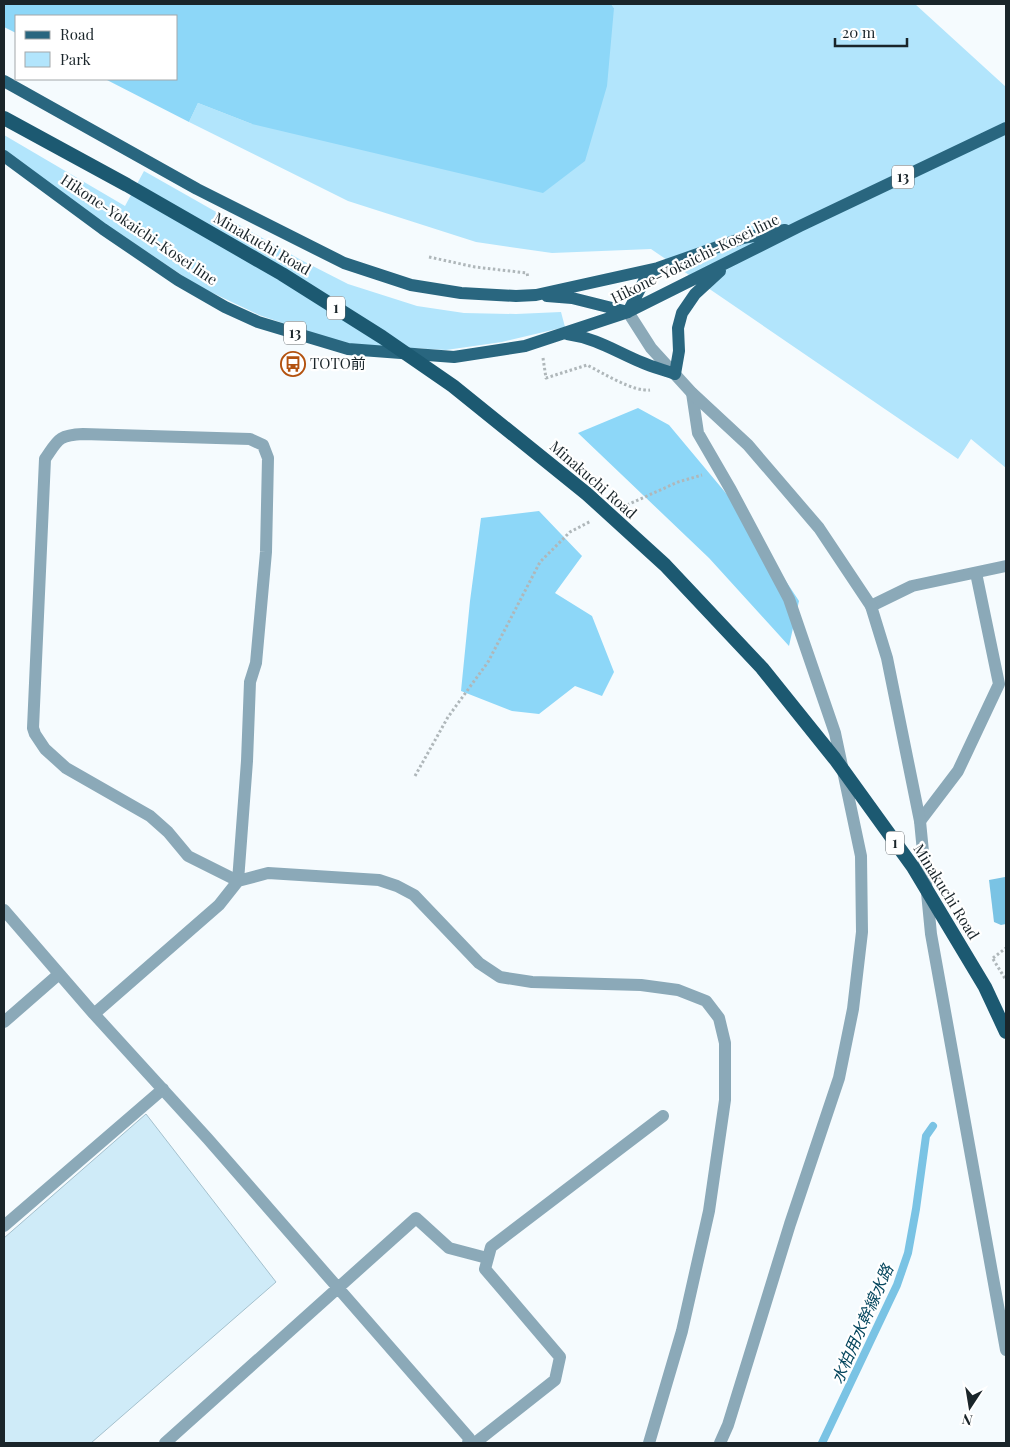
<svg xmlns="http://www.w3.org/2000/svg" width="1010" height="1447" viewBox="0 0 1010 1447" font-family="'Playfair Display','Noto Sans JP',serif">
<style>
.green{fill:#b2e5fc}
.forest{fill:#8dd7f8}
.water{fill:#7ac3e4}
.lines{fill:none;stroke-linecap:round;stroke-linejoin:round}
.stream{stroke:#7ac3e4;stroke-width:8}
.building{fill:#cfebf8;stroke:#a4c0cd}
.path{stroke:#afb7ba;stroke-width:3;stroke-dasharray:2.5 2.5;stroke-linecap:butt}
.service{stroke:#8ba9b8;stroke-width:12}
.minor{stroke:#8ba9b8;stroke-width:12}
.tertiary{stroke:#8ba9b8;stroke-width:12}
.primary{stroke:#29667f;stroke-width:12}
.trunk{stroke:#1c5971;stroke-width:14}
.labels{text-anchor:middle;stroke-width:4.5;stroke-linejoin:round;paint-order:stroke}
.shield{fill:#fff;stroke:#5f666a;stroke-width:1}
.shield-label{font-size:14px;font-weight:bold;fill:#1a252a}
.street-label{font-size:15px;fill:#1a252a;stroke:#fff}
.poi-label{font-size:15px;fill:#1a252a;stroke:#fff;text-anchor:start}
.water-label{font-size:16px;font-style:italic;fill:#06475e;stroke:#fff}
</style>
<rect width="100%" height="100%" fill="#f5fbfe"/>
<!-- green -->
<path class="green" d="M611,4H915L1006,87V468L971,439L958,459L651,249L552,253L476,242L348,201L189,122L198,103L252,124L614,8Z
M4,135L125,206L144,171L301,260L348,284L417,306L464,313L516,314L561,312L565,327L502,342L446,350L345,344L259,315L198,286L84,210L4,152Z"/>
<!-- forest -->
<path class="forest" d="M4,4H611L614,8L607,86L585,161L543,193L252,124L198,103L189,122L105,79H176V16H16V33L4,27Z
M638,408L669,425L735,504L799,601L789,646L709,558L578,433Z
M539,511L582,556L555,593L592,616L614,672L602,696L575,686L539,714L512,711L461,691L470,601L481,518Z"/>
<!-- water -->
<path class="water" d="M1005,877L1006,924L1001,925L994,922L989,880Z"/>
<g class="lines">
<!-- stream -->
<path class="stream" d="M822,1443L897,1285L908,1253L916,1209L926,1136L933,1126"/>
</g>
<!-- building -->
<path class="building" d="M146,1114L276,1282L91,1443H4V1238Z"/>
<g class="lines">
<!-- path -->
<path class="path" d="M429,257L475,267L527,273L528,278
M543,358L546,378L587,365C603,373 633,392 650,390
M627,505L678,482L702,475
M415,776L448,717L488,662L540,562L570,532L591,521
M993,958L1006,948
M993,959L1006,980"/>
<!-- service -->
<path class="service" d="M692,393L698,433L731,490L789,599L835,733L861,856L862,932L853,1009L839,1078L790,1224L728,1425L720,1443
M4,910L94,1014L208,1139L469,1438L468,1443
M94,1014L219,905L238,881L247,761L250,682L256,663L266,552L268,458L263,445L250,439L83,434C58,435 58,440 45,459L33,728L35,734L45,749L66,768L150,816L168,832L188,856L238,881L268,873L379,880L397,886L414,895L479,963L500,977L532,982L641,985L678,990L706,1001L719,1018L725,1043V1100L709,1211L682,1331L649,1443
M4,1022L59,974
M4,1226L163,1089
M165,1443L416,1218L449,1248L487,1258
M475,1443L555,1380L560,1357L485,1269L491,1247L663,1116"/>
<!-- minor -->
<path class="minor" d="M871,606L912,586L1006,566
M920,821L958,771L999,684L976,573"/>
<!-- tertiary -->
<path class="tertiary" d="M628,312L651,348L692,393L748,445L819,528L871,606L887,658L920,821L931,934L1006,1350"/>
<!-- primary -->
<path class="primary" d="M4,81L197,189L344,263L411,285L461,293L516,296L536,295L658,268L743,238L785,230
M4,156L103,229L178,280L225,307L258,322L348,349L454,357L525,346L628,312L800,226L1006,128
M547,296L572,298L628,312
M628,312L644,281L657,269
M567,334C596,338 615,351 641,362C652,367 664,370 675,374L679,351L678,328L682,313L695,294L720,271"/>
<!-- trunk -->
<path class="trunk" d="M4,118L127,185L282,274L382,337L453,386L587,494L665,565L762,668L835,759L913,867L985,987L1006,1032"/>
</g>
<!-- icons -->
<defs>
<symbol id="bus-ring" viewBox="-11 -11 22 22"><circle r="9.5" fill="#fff" stroke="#b3520f" stroke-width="1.5"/><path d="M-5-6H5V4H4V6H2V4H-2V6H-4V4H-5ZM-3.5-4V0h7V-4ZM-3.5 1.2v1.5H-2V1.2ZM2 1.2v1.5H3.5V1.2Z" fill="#b3520f"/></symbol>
</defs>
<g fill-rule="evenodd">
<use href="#bus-ring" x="279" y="350" width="28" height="28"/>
</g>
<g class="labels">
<!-- shield labels -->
<g class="shield">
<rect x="892" y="165.5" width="22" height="23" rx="4"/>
<rect x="327" y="296.5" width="18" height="23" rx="4"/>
<rect x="284" y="321.5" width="22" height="23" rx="4"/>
<rect x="886" y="831.5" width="18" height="23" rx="4"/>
</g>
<g class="shield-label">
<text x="903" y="182">13</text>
<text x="336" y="313">1</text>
<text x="295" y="338">13</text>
<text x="895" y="848">1</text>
</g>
<!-- street labels -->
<g class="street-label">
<text transform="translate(139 230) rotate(34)" y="5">Hikone-Yokaichi-Kosei line</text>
<text transform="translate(262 244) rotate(30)" y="5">Minakuchi Road</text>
<text transform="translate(695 259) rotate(-26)" y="5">Hikone-Yokaichi-Kosei line</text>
<text transform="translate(593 480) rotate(41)" y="5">Minakuchi Road</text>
<text transform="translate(946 892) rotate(58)" y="5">Minakuchi Road</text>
</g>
<!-- poi labels -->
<g class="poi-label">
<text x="310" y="369">TOTO前</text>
</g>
<!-- water labels -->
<g class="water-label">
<text transform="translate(862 1324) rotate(-66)" y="6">水柏用水幹線水路</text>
</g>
</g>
<!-- border -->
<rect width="1010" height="1447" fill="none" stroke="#1a252a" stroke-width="10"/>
<!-- legend -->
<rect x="15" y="15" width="162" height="65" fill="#ffffff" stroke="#a3a8aa"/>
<rect x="25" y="31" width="25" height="8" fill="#29667f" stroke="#a3a8aa"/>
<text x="60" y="40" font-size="15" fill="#1a252a">Road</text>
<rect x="25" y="52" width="25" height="15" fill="#b2e5fc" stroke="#a3a8aa"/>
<text x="60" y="65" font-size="15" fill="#1a252a">Park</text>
<!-- north arrow -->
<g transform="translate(970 1407) rotate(192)" stroke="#ffffff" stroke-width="4" paint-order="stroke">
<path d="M0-4L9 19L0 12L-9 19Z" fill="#1a252a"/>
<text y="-8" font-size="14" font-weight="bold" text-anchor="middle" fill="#1a252a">N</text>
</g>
<!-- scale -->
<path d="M835 38v8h72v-8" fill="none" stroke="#1a252a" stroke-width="2.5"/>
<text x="842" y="38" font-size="15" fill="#1a252a" stroke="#ffffff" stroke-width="4" paint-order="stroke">20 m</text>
</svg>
